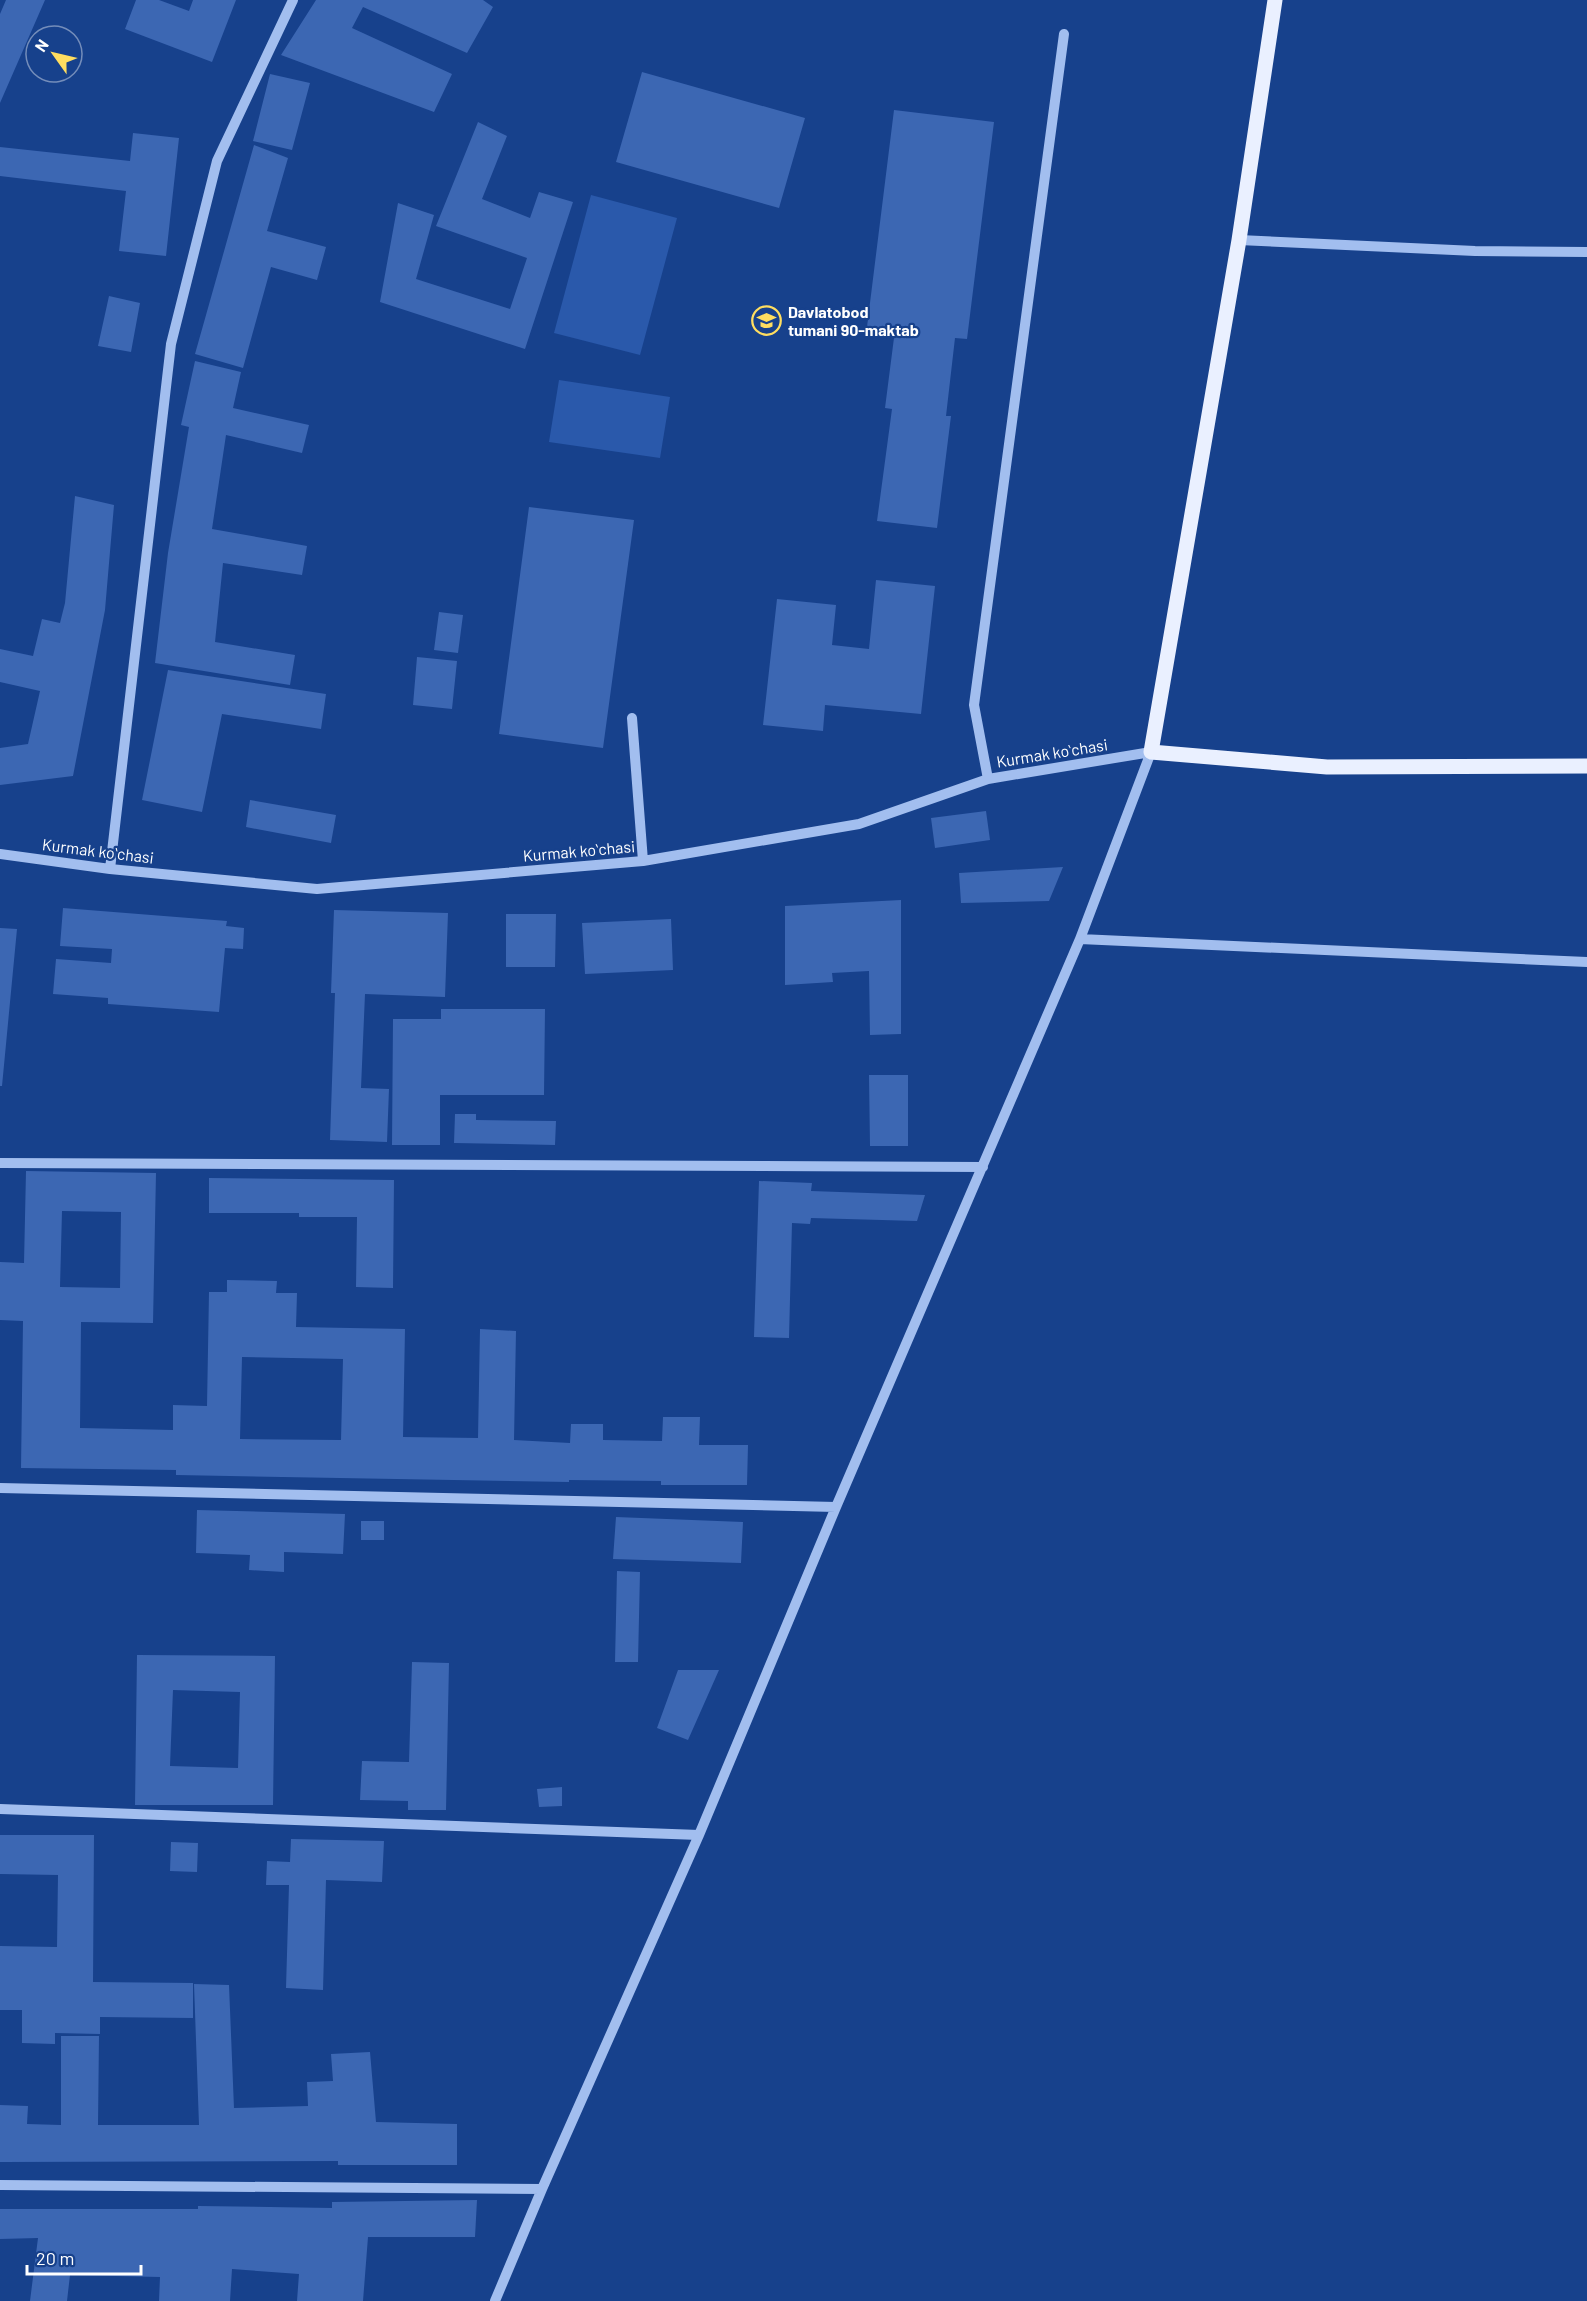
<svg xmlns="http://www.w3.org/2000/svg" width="1587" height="2301" viewBox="0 0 1587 2301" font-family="Barlow,sans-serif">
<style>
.green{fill:#2a59ab}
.building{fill:#3c67b3;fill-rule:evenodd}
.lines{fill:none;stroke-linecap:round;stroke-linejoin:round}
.minor{stroke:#a2beef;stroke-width:10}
.major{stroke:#eaf0ff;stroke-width:15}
.labels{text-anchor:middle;stroke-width:4.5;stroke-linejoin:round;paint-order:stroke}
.poi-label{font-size:16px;font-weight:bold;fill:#fff;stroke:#17418c;text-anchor:start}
.street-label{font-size:16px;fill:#fff;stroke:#17418c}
</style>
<rect width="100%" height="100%" fill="#17418c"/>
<!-- green -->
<path class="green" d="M591,195L677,218L640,355L554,333Z
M559,380L670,397L660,458L549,442Z"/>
<!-- building -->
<path class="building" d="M6,0H45L0,103V14Z
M136,0H159L189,11L193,0H236L212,62L125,29Z
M316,0H483L493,7L467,53L363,7L352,28L452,74L434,112L281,55Z
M642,72L805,118L779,208L616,162Z
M270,74L310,83L292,150L253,141Z
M894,110L994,122L967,339L955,338L946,416H951L937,528L877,521L892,409L885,408L895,330L867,327Z
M478,122L507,136L482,199L530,218L539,192L573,202L525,349L380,302L398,203L434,215L416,279L510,309L527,258L436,226Z
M133,133L179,138L166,256L119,251L126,191L0,176V147L130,161Z
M254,145L288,158L267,231L326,247L317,280L271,267L243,368L195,354Z
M109,296L140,303L131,352L98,346Z
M195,361L241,372L233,408L309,425L302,453L226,435L212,529L307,546L302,575L223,563L215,642L295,655L290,685L155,663L168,553L189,427L181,425Z
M75,496L114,505L105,610L73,776L0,785V748L28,744L40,691L0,682V649L33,656L42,619L60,623L65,603Z
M529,507L634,520L603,748L499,734Z
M876,580L935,586L921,714L825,705L823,731L763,725L777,599L836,605L832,645L869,649Z
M439,612L463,615L458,653L434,650Z
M417,657L457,661L452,709L413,705Z
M168,670L326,694L321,729L222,714L202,812L142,800Z
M250,800L336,815L331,843L246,827Z
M986,811L990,840L935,848L931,818Z
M1063,867L1049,901L961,903L959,873Z
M901,900V1034L870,1035L869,971L832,973L833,982L785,985V906Z
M63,908L227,921L226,926L244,928L243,949L225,948L219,1012L108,1004V998L53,994L56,959L111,963L112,949L60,946Z
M334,910L448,913L445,997L365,994L361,1088L389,1089L387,1142L330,1140L335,993H331Z
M506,914H556L555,967H506Z
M671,919L673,970L585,974L582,923Z
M0,928L17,929L2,1086H0Z
M441,1009H545L544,1095H440V1145H392L393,1019H441Z
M869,1075H908V1146H870Z
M455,1114H476V1120L556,1121L555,1145L454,1143Z
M26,1171L156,1173L153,1323L81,1322L80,1428L173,1430V1405L207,1406L209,1292H227V1280L277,1281L276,1293H297L296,1327L405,1329L403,1437L478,1438L480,1329L516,1331L514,1440L570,1443L571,1424H603V1440L662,1441L663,1417H700L699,1445H748L747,1485H661V1481L569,1480V1482L176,1475V1470L21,1468L23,1321L0,1320V1262L24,1263ZM62,1211L121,1212L120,1288L60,1287ZM242,1357L343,1359L341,1440L240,1439Z
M209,1178L394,1180L393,1288L356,1287L357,1217H299V1213H209Z
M759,1181L812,1183L811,1191L925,1195L917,1221L811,1218L810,1224L792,1223L789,1338L754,1337Z
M197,1510L345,1514L343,1554L284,1552V1572L249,1570L250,1555L196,1553Z
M616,1517L743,1522L741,1563L613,1559Z
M361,1521H384V1540H361Z
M617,1571L640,1572L638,1662H615Z
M137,1655L275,1656L273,1805H135ZM173,1690L240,1692L238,1768L170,1766Z
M412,1662L449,1663L446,1810H408V1801L360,1800L362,1761L409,1762Z
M678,1670H719L688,1740L657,1728Z
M562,1787V1806L539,1807L537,1789Z
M0,1835H94L93,1982L193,1983V2018L100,2017V2034L55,2033V2044L22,2043V2010H0V1946L57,1947L58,1875L0,1874Z
M291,1839L384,1841L382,1882L326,1880L323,1990L286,1988L289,1885H266L267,1861L290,1862Z
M171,1842L198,1843L197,1872L170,1871Z
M194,1984L229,1985L234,2108L308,2106L307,2082L333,2081L331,2054L370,2052L376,2122L457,2124V2165H338V2161L0,2162V2105L28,2106L27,2124L61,2125V2036H99L98,2125H199Z
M477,2200L475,2237H368L363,2301H297L299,2274L232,2269L230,2301H159L160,2277L70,2275L67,2301H30L38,2238L0,2239V2209H198V2206L332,2208V2202Z"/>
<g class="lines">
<!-- minor -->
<path class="minor" d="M1239,240L1475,251L1587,252
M632,718L643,861
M988,779L974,705L1064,34
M0,854L110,869L317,889L643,861L859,824L988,779L1151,752
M110,869L171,344L217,161L293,0
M1080,939L1587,962
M0,1163L983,1167
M0,1488L836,1507
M0,1809L699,1835
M0,2185L542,2189
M495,2301L542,2189L699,1835L836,1507L1080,939L1151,752"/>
<!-- major -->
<path class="major" d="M1275,0L1239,240L1151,752L1327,767L1587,766"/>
</g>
<!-- icons -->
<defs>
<symbol id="school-ring" viewBox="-11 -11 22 22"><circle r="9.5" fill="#17418c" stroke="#ffde60" stroke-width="1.5"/><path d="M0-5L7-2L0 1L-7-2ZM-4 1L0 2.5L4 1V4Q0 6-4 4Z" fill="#ffde60"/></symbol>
</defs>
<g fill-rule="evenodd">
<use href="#school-ring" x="750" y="304" width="33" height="33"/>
</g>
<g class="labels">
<!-- poi labels -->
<g class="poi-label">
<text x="788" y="318">Davlatobod<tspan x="788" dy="18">tumani 90-maktab</tspan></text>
</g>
<!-- street labels -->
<g class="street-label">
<text transform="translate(1052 753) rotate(-9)" y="6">Kurmak koʻchasi</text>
<text transform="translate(98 851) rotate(7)" y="6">Kurmak koʻchasi</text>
<text transform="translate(579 851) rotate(-5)" y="6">Kurmak koʻchasi</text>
</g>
</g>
<!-- north arrow -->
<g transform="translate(54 54) rotate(304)"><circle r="28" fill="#17418c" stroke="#748dba" stroke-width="1.5"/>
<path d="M0-4.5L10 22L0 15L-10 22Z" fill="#ffde60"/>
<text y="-9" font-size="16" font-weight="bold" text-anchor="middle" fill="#ffffff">N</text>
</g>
<!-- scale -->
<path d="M27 2265v9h114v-9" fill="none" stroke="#ffffff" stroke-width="3"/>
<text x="36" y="2265" font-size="18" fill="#ffffff" stroke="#17418c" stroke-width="4.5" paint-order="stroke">20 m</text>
</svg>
